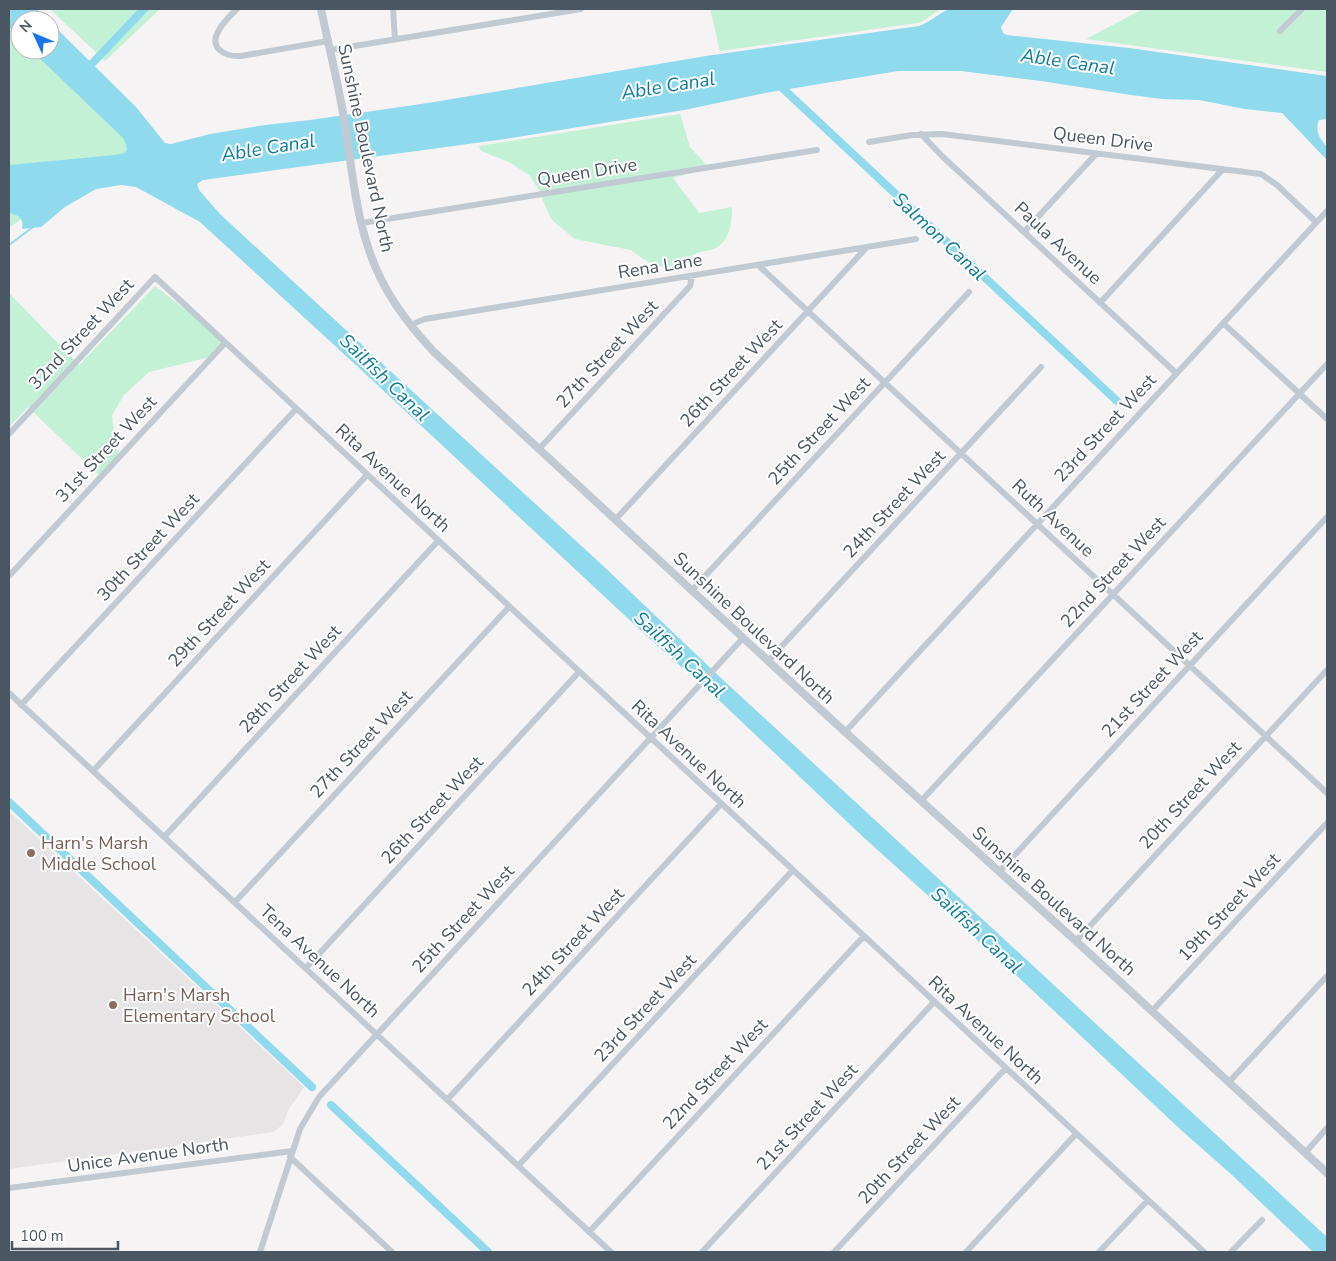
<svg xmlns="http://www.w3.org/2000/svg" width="1336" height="1261" viewBox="0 0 1336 1261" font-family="'Nunito Sans',sans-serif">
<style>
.education{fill:#e6e4e5}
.green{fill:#c3f1d5}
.water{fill:#90daee}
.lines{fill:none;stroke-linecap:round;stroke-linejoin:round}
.stream{stroke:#90daee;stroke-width:2}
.canal{stroke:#90daee;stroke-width:8}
.minor{stroke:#c1cad2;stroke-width:6}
.tertiary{stroke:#c1cad2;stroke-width:8}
.education-dot{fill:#8d6e63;stroke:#fff;stroke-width:2}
.labels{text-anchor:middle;stroke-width:4;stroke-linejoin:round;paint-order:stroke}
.street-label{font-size:18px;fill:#4a5661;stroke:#fff}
.education-label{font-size:18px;fill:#785e54;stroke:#fff;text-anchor:start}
.water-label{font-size:19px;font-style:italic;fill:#0c7c9b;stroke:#fff}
</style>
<rect width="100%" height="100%" fill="#f5f3f3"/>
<!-- education -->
<path class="education" d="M9,811L304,1087L289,1109L283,1124L274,1132L9,1169Z"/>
<!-- green -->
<path class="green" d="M50,9H160L105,61Z
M710,9H941C933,13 927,20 918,23L720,51Z
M1143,9H1327V72L1086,39Z
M9,10L20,21V50H49L153,167L78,178L9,228Z
M680,114L690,147L709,168L673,178L699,213L732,207C732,222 730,240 716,248C710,251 702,251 697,253C689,256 676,266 669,267C657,269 639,257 631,250L575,239L552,220L546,208L539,190L529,175L509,162L481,151L479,146Z
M155,286L216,333L227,344L210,357L149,372L124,395L112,415L115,441L120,460L103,479L28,407L9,427V293L79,365Z"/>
<!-- water -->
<path class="water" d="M9,9H37L48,20H20V39L9,27Z
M949,9H1013L1001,27L1003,33L1007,35L1129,48L1327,76V119L1319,120C1315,131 1319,138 1327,147V160L1282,113L1245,109L1199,100L1162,99L1131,95L1041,81L961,71H898L765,93L684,110L505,139L203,180L197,184L199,190L220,214L424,402L599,562L721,678L1327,1237V1252H1313L1232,1175L1181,1130L1016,975L861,835L722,703L650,639L357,366L200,222L136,187L121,185L96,189L65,207L41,227L22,229C24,218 19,215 9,213V165L115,155L124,153L127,150L126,144L123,138L31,50H50V22L136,107L165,143L171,144L210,134L265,125L310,120L428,103L706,56L919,26C929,23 938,14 949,9Z"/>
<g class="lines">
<!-- stream -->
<path class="stream" d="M9,245L33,227"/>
<!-- canal -->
<path class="canal" d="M85,71L144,9
M777,83L1117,401
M9,802L312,1087
M331,1105L488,1252"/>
<!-- minor -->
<path class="minor" d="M237,9C231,15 223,22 219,30C208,48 225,57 241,56L328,41
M393,9L395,39
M1280,31L1302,9
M330,50L581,9
M921,134L942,156L1176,373
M869,142L912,135L942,134L1261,174L1277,185L1316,222
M362,223L817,150
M1024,232L1096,154
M758,265L1327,793
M1100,303L1223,169
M1223,323L1327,419
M410,325L425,319L916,239
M9,434L155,277L1204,1252
M539,449L690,286L692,276
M615,520L867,247
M9,576L225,343
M692,590L969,292
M768,661L1041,367
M9,693L611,1252
M21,705L296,409
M845,732L1327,211
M93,771L367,475
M921,801L1327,364
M164,837L438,541
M999,872L1327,517
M235,902L509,607
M1076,941L1327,670
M306,968L579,672
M1152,1011L1327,823
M1229,1082L1327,976
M447,1100L721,804
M1305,1153L1327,1128
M290,1157L392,1252
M518,1166L793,870
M9,1188L292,1151
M589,1232L864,936
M260,1252L300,1129L319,1097L743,638
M702,1252L934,1002
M834,1252L1006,1068
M966,1252L1076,1134
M1099,1252L1148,1200
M1231,1252L1262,1220"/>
<!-- tertiary -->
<path class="tertiary" d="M321,9C328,43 337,78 343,113C351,158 354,207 369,250C382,290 406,322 434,352L832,720L1088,952L1327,1173"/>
</g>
<!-- markers -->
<g class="education-dot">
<circle cx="31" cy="853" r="5"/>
<circle cx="113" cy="1005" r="5"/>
</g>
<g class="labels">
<!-- street labels -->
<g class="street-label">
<text transform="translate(1103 139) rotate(7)" y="6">Queen Drive</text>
<text transform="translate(366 148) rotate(78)" y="6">Sunshine Boulevard North</text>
<text transform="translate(587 172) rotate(-9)" y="6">Queen Drive</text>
<text transform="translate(1058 243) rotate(43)" y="6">Paula Avenue</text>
<text transform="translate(660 266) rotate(-9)" y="6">Rena Lane</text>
<text transform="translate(81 334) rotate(-47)" y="6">32nd Street West</text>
<text transform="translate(607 354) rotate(-47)" y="6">27th Street West</text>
<text transform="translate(731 373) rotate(-47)" y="6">26th Street West</text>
<text transform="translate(1105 428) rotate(-47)" y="6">23rd Street West</text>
<text transform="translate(819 431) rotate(-47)" y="6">25th Street West</text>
<text transform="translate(106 449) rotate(-47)" y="6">31st Street West</text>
<text transform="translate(393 478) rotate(43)" y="6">Rita Avenue North</text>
<text transform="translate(894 504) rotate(-47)" y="6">24th Street West</text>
<text transform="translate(1053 518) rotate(43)" y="6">Ruth Avenue</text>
<text transform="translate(148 547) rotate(-47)" y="6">30th Street West</text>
<text transform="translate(1113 572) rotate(-47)" y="6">22nd Street West</text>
<text transform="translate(219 613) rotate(-47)" y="6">29th Street West</text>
<text transform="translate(754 628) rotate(43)" y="6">Sunshine Boulevard North</text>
<text transform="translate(290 679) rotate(-47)" y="6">28th Street West</text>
<text transform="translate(1152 684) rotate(-47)" y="6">21st Street West</text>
<text transform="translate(361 744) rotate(-47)" y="6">27th Street West</text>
<text transform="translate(689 754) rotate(43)" y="6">Rita Avenue North</text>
<text transform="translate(1190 795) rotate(-47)" y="6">20th Street West</text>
<text transform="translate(432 810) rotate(-47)" y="6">26th Street West</text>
<text transform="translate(1054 901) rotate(42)" y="6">Sunshine Boulevard North</text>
<text transform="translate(1229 907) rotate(-47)" y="6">19th Street West</text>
<text transform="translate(463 919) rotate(-47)" y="6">25th Street West</text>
<text transform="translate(573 942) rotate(-47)" y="6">24th Street West</text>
<text transform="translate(320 961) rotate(43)" y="6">Tena Avenue North</text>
<text transform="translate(645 1008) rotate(-47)" y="6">23rd Street West</text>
<text transform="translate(986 1030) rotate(43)" y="6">Rita Avenue North</text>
<text transform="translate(715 1074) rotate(-47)" y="6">22nd Street West</text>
<text transform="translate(807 1117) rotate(-47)" y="6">21st Street West</text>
<text transform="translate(909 1150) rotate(-47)" y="6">20th Street West</text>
<text transform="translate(148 1155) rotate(-8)" y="6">Unice Avenue North</text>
</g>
<!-- education labels -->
<g class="education-label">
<text x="41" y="849">Harn's Marsh<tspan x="41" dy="21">Middle School</tspan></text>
<text x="123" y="1001">Harn's Marsh<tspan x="123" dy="21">Elementary School</tspan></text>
</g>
<!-- water labels -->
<g class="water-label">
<text transform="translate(1068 61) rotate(8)" y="7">Able Canal</text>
<text transform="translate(668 85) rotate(-9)" y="7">Able Canal</text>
<text transform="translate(268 147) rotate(-9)" y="7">Able Canal</text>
<text transform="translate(940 236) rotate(43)" y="7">Salmon Canal</text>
<text transform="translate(385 377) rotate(44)" y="7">Sailfish Canal</text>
<text transform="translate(680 654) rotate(43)" y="7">Sailfish Canal</text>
<text transform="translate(977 930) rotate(43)" y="7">Sailfish Canal</text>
</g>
</g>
<!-- border -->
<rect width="1336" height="1261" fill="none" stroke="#4a5661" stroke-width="20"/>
<!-- north arrow -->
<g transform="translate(35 35) rotate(314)"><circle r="24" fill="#ffffff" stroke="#b7bbc0"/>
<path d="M0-4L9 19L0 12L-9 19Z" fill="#1a73e8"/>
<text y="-8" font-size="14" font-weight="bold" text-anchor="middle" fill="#4a5661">N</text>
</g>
<!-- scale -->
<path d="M12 1241v8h106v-8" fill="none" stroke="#4a5661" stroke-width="2.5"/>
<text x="20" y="1241" font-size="15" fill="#4a5661" stroke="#ffffff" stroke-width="4" paint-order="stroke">100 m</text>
</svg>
